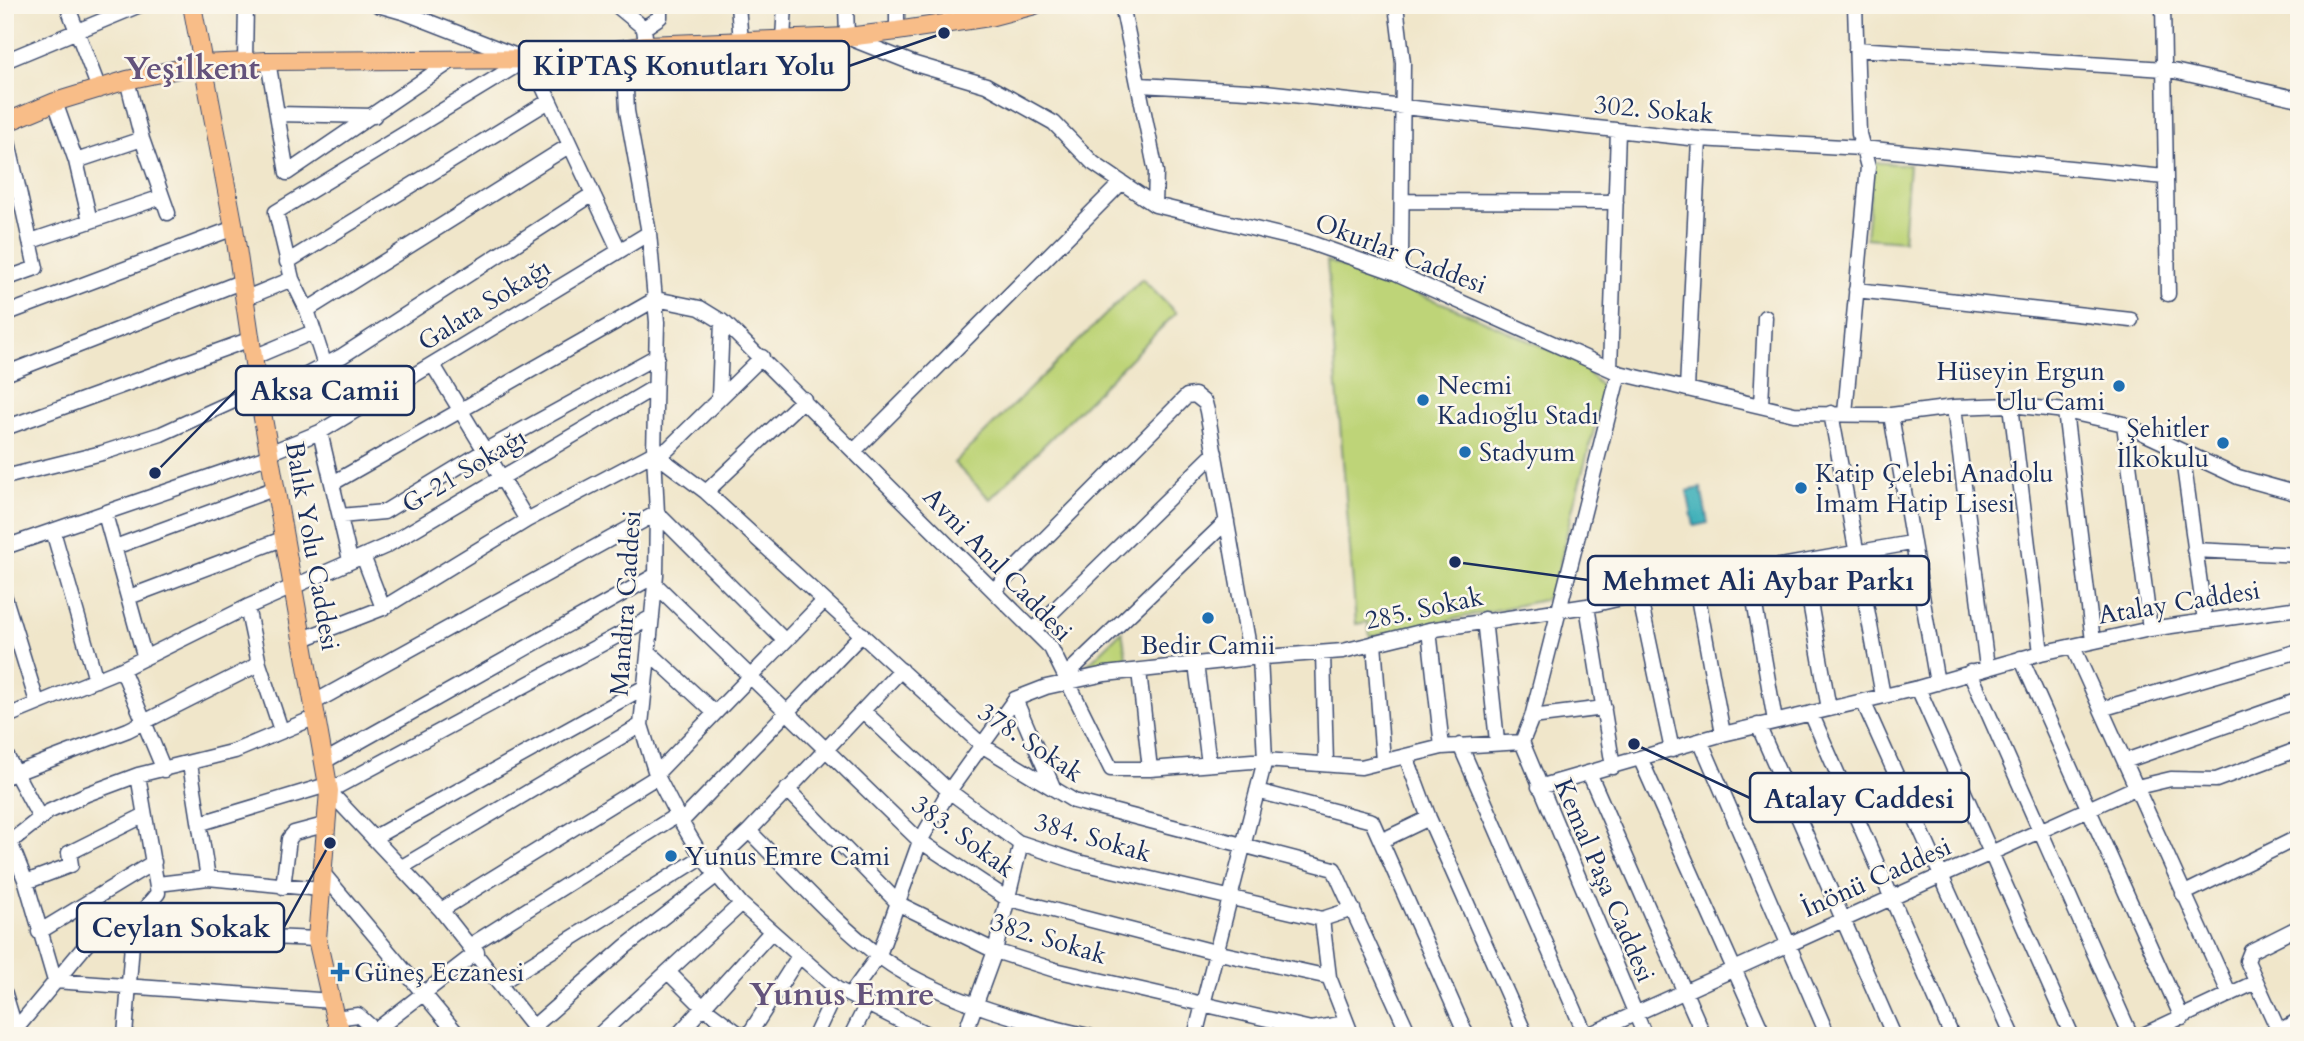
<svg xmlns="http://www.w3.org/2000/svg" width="2304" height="1041" viewBox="0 0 2304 1041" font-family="Cardo,serif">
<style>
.green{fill:#bed478;stroke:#6c826b;stroke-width:2}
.water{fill:#3fb0b9;stroke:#2d708c;stroke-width:2}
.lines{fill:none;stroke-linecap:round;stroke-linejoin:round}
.minor-casing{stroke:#3b4a6e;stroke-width:17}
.major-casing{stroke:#3b4a6e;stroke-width:20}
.minor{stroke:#fff;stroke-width:14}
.major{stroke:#f8bd88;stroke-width:18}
.poi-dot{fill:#1f6fb2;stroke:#fbf7ec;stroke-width:2.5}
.labels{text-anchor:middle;stroke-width:5;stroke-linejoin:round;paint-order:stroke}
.street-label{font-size:26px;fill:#1b2f5e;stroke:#fbf7ec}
.poi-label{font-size:26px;fill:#1b2f5e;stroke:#fbf7ec;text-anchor:start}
.district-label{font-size:33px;font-weight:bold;fill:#64537c;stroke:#fbf7ec}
.leader{fill:none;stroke:#1b2f5e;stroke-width:2.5}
.callout-dot{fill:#1b2f5e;stroke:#fbf7ec;stroke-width:2.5}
.callout{fill:#fbf7ec;stroke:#1b2f5e;stroke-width:2.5}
.callout-label{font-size:28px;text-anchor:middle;font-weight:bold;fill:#1b2f5e}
</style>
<rect width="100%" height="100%" fill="#fbf7ec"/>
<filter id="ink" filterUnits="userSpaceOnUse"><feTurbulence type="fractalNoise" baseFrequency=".0143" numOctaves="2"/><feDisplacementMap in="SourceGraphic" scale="14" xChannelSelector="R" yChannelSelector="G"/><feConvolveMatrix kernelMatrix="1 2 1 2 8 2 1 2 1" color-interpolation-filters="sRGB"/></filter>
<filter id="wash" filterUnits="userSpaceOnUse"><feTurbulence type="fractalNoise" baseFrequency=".00686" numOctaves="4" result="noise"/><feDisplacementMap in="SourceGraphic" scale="28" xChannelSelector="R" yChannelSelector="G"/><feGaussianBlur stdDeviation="1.57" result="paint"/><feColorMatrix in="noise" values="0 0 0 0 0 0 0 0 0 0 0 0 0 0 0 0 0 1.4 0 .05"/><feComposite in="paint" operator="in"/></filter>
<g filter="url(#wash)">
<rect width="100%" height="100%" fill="#f0e6ca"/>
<!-- green -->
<path class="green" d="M1873,162L1909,165L1903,241L1866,238Z
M1327,261L1450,306L1578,362L1605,390L1571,514L1554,592L1543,600L1370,637L1368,622L1356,624Z
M1142,279L1176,313L990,499L954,463Z
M1122,631L1127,662L1083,669Z"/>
<!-- water -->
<path class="water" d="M1701,488L1708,523L1694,526L1687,491Z"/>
</g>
<g filter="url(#ink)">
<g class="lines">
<defs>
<path id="minor" d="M67,5L99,89
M378,5L406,13L522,58
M616,5L644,28L646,45
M738,5L741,42
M846,5L847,37L915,64L986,85L1054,123L1093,163L1155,205L1305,241L1396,273L1619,373L1794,414L1891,415L1954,407L2011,405L2065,411L2124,424L2238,477L2299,494
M950,5V23
M1122,5L1156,172L1155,205
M2163,5L2168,294
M644,28L660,17V5
M897,31V5
M783,39L785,5
M624,48L627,111L649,233L657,322L654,453L657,513L656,575L641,725L656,774L677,815L702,857L741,904L837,989L931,1036
M1856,49L2165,69L2299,99
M530,59L619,250
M5,61L140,5
M245,61L246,5
M268,61L287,173L450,62
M127,80L142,139L168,213
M1140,85L1265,92L1699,139L1862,148L2165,177
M55,102L76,161L90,221
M277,114L374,116
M5,128L36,268L5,279
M76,161L142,139
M1403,201L1616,202
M31,241L162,197
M287,262L549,101
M1396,273L1401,260L1403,63L1396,5
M1856,290L2131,320
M246,298L292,279
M656,299L700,308L726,324L1051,648L1111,769H1150L1265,760L1361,767L1442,747L1522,742
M307,310L570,145
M5,314L234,228
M254,357L313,332
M433,365L527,520
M1610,369L1618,131
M5,374L243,281
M1687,389L1699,139
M719,398L722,321
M260,400L342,356L593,194
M2011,405L2041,653
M1761,406L1765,317
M1954,407L1987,667
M2065,411L2093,641
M1831,413L1883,696
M1845,413L1868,167L1859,134L1855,5
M1891,415L1937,683
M342,418L307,310L292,279L276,212L527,59
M2124,424L2150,629
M5,428L251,339
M320,432L350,560
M854,451L1120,184
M2182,451L2205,621
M269,453L320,432L649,233
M654,453L706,492L983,746L1074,801L1334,869L1410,1036
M5,477L102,453L161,434L258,390
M333,483L656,299
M706,492L804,399
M105,514L144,655
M340,516L384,512L486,450L657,356
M53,531L96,680
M5,547L270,456
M115,547L276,488
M2194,550L2299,555
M363,556L383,608
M1803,563L1829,709
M1749,571L1775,721
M1695,581L1723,734
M655,584L920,841L1006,898L1215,952L1329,977
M994,590L1187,396L1195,395L1205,403L1207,411L1251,658
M1639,594L1672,750
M129,597L285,538
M5,598L37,702
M1587,606L1613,767
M247,607L259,664L281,730
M1484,619L1497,741
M1034,630L1215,453
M1429,630L1442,747
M303,639L383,608L527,520L654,453L668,449L762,357
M1374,643L1383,761
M2073,647L2230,995
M650,653L715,713
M1323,653L1326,764
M2021,658L2182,1018
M1196,664L1209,764
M122,669L164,770
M1139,671L1150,769
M1970,672L2131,1036
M1066,675L1227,521
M1918,688L2072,1036
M1015,699L1053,787
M1863,701L2013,1036
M313,703L657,513L785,641
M2101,709L2299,651
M863,711L949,791L1018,842L1078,862L1322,919L1353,909
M1811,713L1952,1036
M5,717L122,669L247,607L386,546L655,387
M1532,717L1604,708
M1758,725L1894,1036
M1522,742L1532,717L1619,373
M1522,742L1645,1036
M1701,742L1828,1036
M1460,745L1586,1036
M5,753L40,818
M1406,756L1429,818L1526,1036
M1641,760L1764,1036
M2125,761L2299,700
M323,762L656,575
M190,764L208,878
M656,774L824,601
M1590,775L1704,1036
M5,777L128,730L259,664
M1539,787L1723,734L1918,688L2041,653L2150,629L2299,608
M787,789L899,904L995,951L1055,970L1311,1029L1346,1023
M1257,791L1372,821L1467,1036
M681,822L862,634
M201,823L327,785
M749,831C791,873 849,939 898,969C954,1003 1025,1022 1089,1036
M373,838L643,688
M1381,841L1429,818
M10,842L26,882L55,981L332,1001
M5,846L48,812L87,794L138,775L235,751L316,717
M402,867L641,725
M711,867L749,831L901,670
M321,871L459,1036
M26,882L71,865L69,853L143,816
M158,884L208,878L320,889
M283,887L289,839L294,833L324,825
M2183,894L2299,837
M441,910L658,776
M1322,919L1329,977L1352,1036
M39,932L154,862
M471,945L677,815
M668,972L703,1007L742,1036
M500,983L702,857
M5,994L15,1027
M850,995L879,955L920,841L949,791L1015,699L1046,687L1105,674L1251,658L1343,651L1429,630L1587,606L1695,581L1911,543
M335,1018L358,1015L381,1036
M533,1027L626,946L717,875
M376,1030L477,952
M2272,1035L2299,1020
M10,1036L96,933L133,931L317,939
M125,1036L133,931L137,918L158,893L138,775
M540,1036L441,910L329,791L652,617
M598,1036L741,904
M677,1036L771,932
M748,1036L799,956
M815,1036L837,989
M851,1036L867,1004
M964,1036L995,951L1021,843
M1195,1036L1265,760L1260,657
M1586,1036L2137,787L2171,779L2216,780L2299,749
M2141,1036L2256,982
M2281,1036L2247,961L2251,951L2299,927"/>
<path id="major" d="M192,5L234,228L258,390L329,791L317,939L335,1018L343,1036
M5,123L55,102L127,80L202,64L268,61L559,59L646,45L847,37L897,31L989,17L1035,5"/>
</defs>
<!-- minor casing -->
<use href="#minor" class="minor-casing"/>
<!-- major casing -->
<use href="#major" class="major-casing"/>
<!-- minor -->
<use href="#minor" class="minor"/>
<!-- major -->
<use href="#major" class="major"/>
</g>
</g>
<!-- markers -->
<g class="poi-dot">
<circle cx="2119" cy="386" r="7"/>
<circle cx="1423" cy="400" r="7"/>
<circle cx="2223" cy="443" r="7"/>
<circle cx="1465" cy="452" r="7"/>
<circle cx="1801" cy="488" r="7"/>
<circle cx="1208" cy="618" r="7"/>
<circle cx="671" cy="856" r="7"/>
<path d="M336.5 961.5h7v7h7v7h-7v7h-7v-7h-7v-7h7z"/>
</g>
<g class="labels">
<!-- street labels -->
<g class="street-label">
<text transform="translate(1654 109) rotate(5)" y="9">302. Sokak</text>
<text transform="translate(1401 253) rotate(21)" y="9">Okurlar Caddesi</text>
<text transform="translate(484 304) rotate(-32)" y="9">Galata Sokağı</text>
<text transform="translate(464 470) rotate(-31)" y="9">G-21 Sokağı</text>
<text transform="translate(313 546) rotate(80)" y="9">Balık Yolu Caddesi</text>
<text transform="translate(998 564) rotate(46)" y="9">Avni Anıl Caddesi</text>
<text transform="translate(2179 602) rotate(-9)" y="9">Atalay Caddesi</text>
<text transform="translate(625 603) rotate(-86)" y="9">Mandıra Caddesi</text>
<text transform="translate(1424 608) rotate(-12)" y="9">285. Sokak</text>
<text transform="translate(1031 742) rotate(34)" y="9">378. Sokak</text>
<text transform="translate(964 836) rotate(36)" y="9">383. Sokak</text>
<text transform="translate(1093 837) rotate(16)" y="9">384. Sokak</text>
<text transform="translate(1876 877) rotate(-24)" y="9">İnönü Caddesi</text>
<text transform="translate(1605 880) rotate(67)" y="9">Kemal Paşa Caddesi</text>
<text transform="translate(1049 938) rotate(17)" y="9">382. Sokak</text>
</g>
<!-- poi labels -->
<g class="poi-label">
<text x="2105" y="380" text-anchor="end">Hüseyin Ergun<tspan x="2105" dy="30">Ulu Cami</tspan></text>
<text x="1437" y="394">Necmi<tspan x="1437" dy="30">Kadıoğlu Stadı</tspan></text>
<text x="2209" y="437" text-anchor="end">Şehitler<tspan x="2209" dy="30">İlkokulu</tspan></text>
<text x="1479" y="461">Stadyum</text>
<text x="1815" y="482">Katip Çelebi Anadolu<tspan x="1815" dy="30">İmam Hatip Lisesi</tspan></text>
<text x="1208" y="654" text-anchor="middle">Bedir Camii</text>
<text x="685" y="865">Yunus Emre Cami</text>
<text x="354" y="981">Güneş Eczanesi</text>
</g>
<!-- district labels -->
<g class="district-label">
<text x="192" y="79">Yeşilkent</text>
<text x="842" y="1005">Yunus Emre</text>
</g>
</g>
<!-- callouts -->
<path class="leader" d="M944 33L849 66M155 473L236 390M1455 562L1588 580M1634 744L1750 798M330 843L284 927"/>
<g class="callout-dot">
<circle cx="944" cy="33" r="7"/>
<circle cx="155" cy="473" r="7"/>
<circle cx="1455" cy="562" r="7"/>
<circle cx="1634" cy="744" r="7"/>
<circle cx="330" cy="843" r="7"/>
</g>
<g class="callout">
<rect x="519" y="41" width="330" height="49" rx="7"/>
<rect x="236" y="366" width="178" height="49" rx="7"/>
<rect x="1588" y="556" width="341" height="49" rx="7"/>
<rect x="1750" y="773" width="219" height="49" rx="7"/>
<rect x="77" y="903" width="207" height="49" rx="7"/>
</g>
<g class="callout-label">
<text x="684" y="75">KİPTAŞ Konutları Yolu</text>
<text x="325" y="400">Aksa Camii</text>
<text x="1758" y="590">Mehmet Ali Aybar Parkı</text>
<text x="1859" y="808">Atalay Caddesi</text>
<text x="181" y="937">Ceylan Sokak</text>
</g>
<!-- margin -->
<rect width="2304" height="1041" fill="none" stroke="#fbf7ec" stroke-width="28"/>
</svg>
